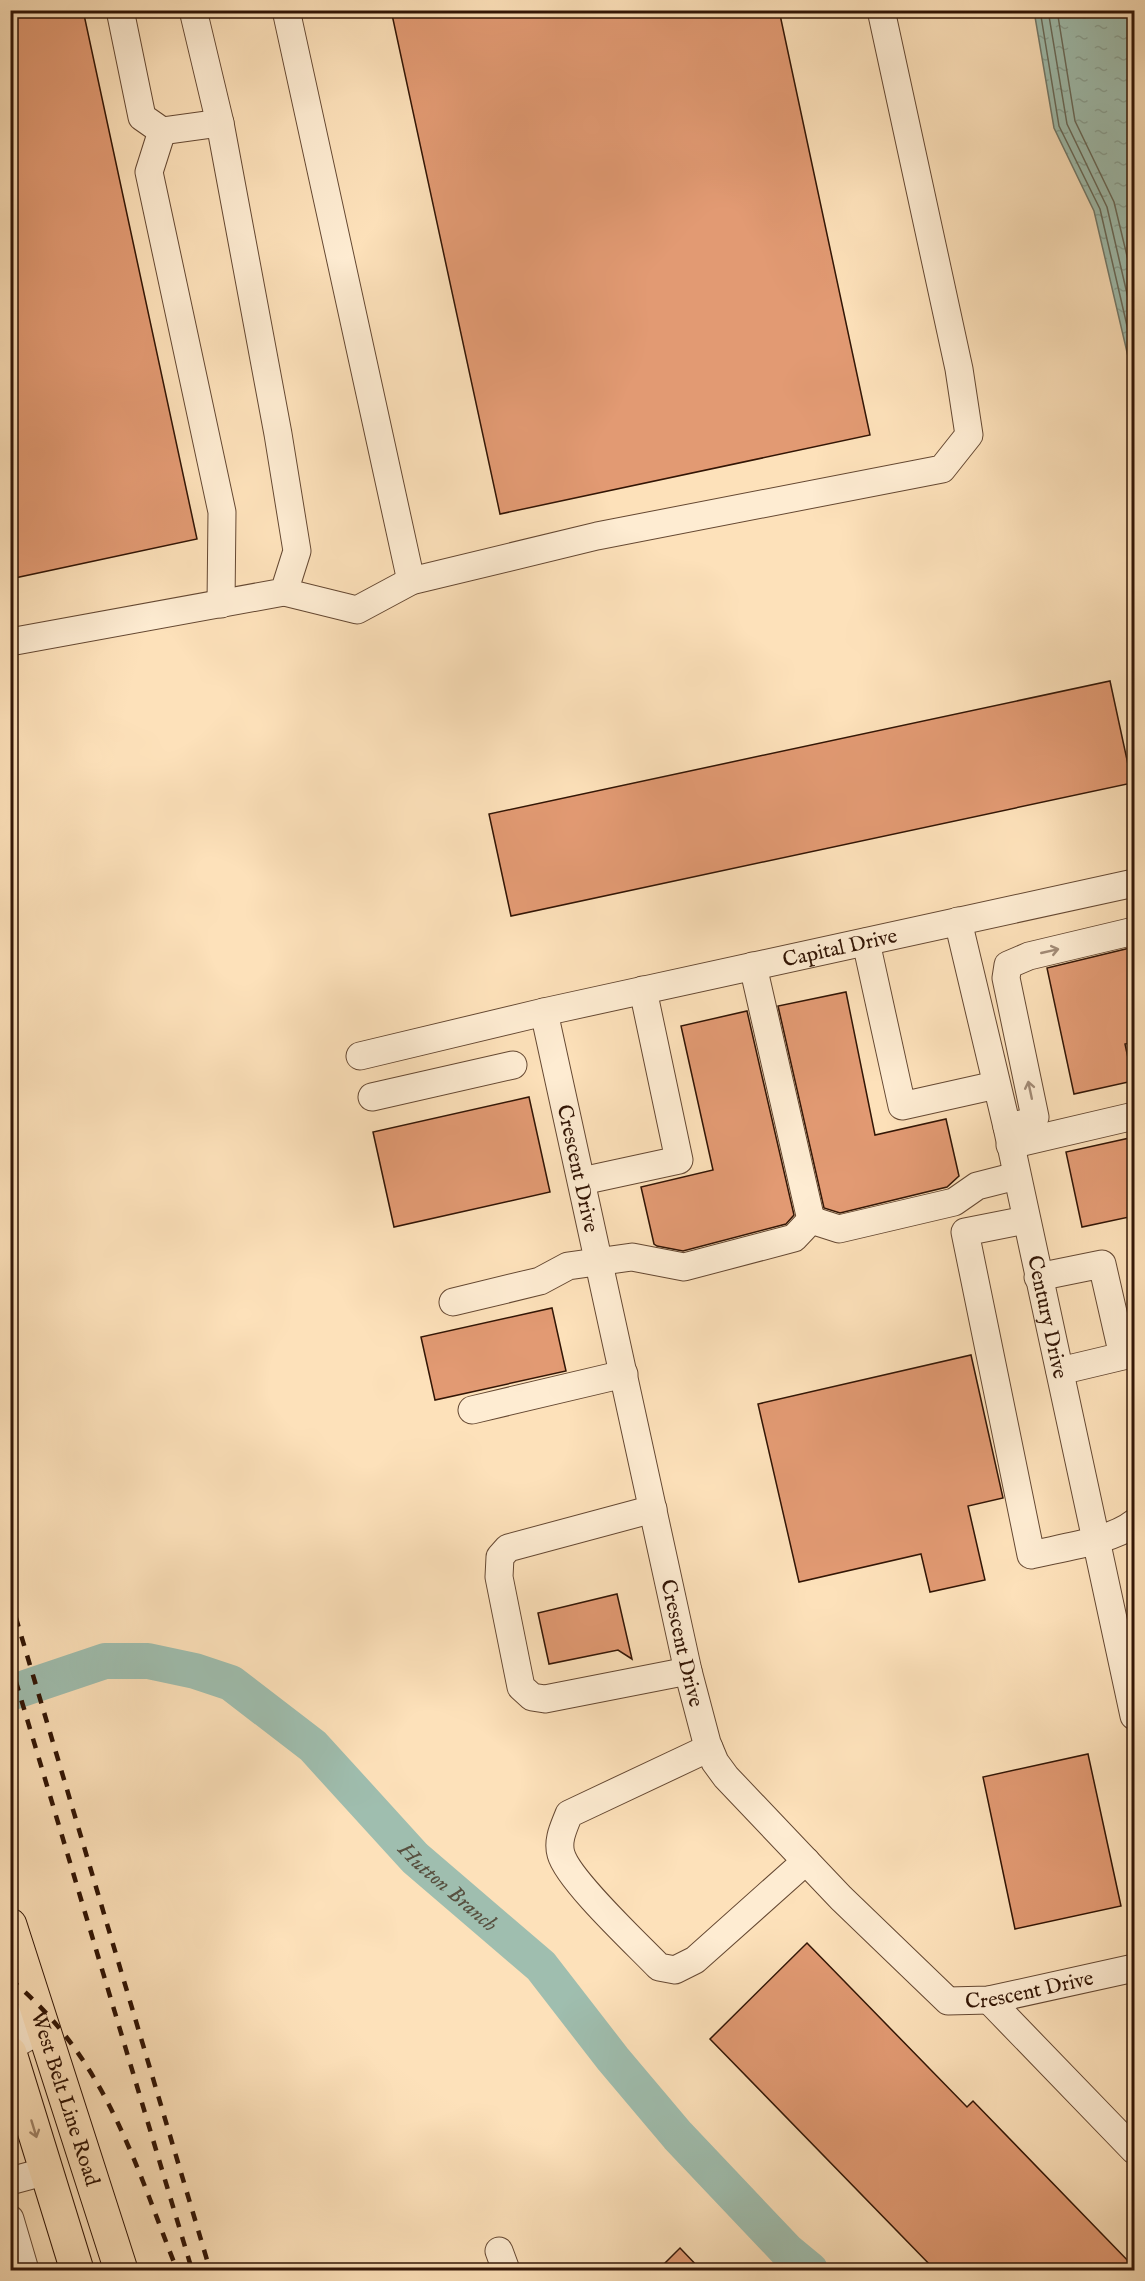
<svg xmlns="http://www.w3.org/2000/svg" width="1145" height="2281" viewBox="0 0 1145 2281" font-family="'IM FELL English',serif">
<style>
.water{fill:url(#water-ripples);stroke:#737a6b;stroke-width:1.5}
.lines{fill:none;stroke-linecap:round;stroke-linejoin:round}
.shore{stroke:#686a5a;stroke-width:1.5}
.river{stroke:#9fbeaf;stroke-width:36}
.building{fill:#e29a73;stroke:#321505;stroke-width:1.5}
.minor-casing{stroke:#654832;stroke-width:29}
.major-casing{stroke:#321505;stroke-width:35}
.minor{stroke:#feecd2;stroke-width:27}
.major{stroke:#fde1ba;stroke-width:33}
.rail{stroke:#321505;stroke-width:4.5;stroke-dasharray:10 10;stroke-linecap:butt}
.oneway{stroke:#a28b76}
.oneway2{stroke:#a28569}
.labels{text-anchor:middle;stroke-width:6;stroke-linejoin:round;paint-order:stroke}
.street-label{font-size:21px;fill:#321505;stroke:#feecd2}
.water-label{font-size:22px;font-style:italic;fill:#585040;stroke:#feecd2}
</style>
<defs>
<pattern id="water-ripples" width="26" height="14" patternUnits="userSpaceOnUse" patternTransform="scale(1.5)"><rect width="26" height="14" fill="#9fbeaf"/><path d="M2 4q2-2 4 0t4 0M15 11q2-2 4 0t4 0" fill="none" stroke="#89a295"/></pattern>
</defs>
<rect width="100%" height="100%" fill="#fde1ba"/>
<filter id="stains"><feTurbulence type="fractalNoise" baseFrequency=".00333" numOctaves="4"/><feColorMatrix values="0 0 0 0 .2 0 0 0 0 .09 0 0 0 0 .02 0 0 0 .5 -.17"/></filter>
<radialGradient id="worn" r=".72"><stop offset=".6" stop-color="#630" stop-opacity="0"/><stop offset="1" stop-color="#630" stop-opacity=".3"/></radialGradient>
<!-- water -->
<path class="water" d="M1034,11H1134V382L1094,211L1054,128Z"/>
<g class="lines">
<!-- shore -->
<path class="shore" d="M1040,10L1059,126L1100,209L1134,356
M1048,10L1067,124L1107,207L1134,324
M1057,10L1075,121L1114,202L1134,285"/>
<!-- river -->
<path class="river" id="s1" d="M10,1693L105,1661H148L195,1671L231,1683L313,1746L415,1858L541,1966L613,2059L678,2136L787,2251L810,2270"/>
</g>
<!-- building -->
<path class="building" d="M10,10H83L197,539L10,579Z
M391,10H779L870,435L500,514Z
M1110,681L1132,783L511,916L489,814Z
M1134,947V1042L1125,1044L1133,1081L1074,1094L1047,968Z
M846,992L875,1135L946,1119L959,1176L947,1187L840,1213L824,1208L778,1006Z
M747,1011L794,1215L786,1224L683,1251L657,1246L654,1244L641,1187L713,1170L681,1026Z
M529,1097L550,1192L394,1227L373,1132Z
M1134,1137V1216L1082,1227L1066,1152Z
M552,1308L566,1371L435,1400L421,1337Z
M971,1355L1003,1498L968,1506L985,1580L930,1592L921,1554L799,1582L758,1404Z
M617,1594L632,1659L618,1650L549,1664L538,1613Z
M1088,1754L1121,1906L1015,1929L983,1777Z
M807,1943L967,2107L973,2101L1134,2267V2271H936L710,2039Z
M680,2248L702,2271H657Z"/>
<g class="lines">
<defs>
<g id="minor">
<path d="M120,10L142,117L162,131L220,123"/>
<path d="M286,10L411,581"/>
<path d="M162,131L149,172L222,512L221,604"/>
<path d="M284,592L357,610L411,581L597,536L942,469L969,435L959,369L881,10"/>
<path d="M10,642L284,592L297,551L278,434L220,123L193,10"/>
<path id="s2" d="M958,921L1007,1127L1134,1716"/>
<path d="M866,942L902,1106L996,1085"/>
<path d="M753,966L811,1220"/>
<path id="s3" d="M544,1012L688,1671L707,1743L715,1762L726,1777L841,1898L948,2001L989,2000L1134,1968"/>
<path id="s4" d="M360,1056L544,1012L1134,883"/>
<path d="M372,1097L513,1065"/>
<path d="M1007,1127L1030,1122L1035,1117L1006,978L1008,965L1029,956L1134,931"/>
<path d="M1010,1145L1134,1116"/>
<path d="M582,1181L679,1160L643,990"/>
<path d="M1026,1220L965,1232L1031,1555C1060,1548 1112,1541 1134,1523"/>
<path d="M1038,1277L1102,1264L1123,1356L1060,1371"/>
<path d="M453,1302L540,1281L568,1266L632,1257L684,1267L794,1238L811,1220L839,1229L954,1202L977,1186L1016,1176"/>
<path d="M472,1410L624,1374"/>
<path d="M653,1509L508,1548L500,1557L499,1577L521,1687L532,1697L545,1699L688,1671"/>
<path d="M709,1748L569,1814C564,1827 557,1840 561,1854C568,1880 638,1945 659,1967L675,1970L695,1960L806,1861"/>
<path d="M989,2000L1134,2150"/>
<path d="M10,2016L45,2027"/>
<path d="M10,2047L45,2027"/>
<path d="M10,2181L47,2171"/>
<path d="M10,2219L25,2270"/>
<path d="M499,2251L506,2270"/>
</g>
<g id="major">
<path id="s5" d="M10,1925L121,2270"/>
<path d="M10,2053L77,2270"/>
</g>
</defs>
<!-- minor casing -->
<use href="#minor" class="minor-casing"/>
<!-- major casing -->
<use href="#major" class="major-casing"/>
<!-- minor -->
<use href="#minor" class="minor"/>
<!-- major -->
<use href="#major" class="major"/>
<!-- rail -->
<path class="rail" d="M10,1598L210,2270
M10,1662L192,2270
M10,1979C105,2057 134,2161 177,2270"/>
</g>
<!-- one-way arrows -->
<defs><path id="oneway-shaft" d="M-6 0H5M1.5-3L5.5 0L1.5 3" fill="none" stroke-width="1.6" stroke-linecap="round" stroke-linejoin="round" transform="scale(1.5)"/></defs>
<g class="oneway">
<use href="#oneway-shaft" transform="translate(1050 951) rotate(-13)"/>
<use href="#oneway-shaft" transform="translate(1030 1090) rotate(-102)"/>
</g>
<use class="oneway2" href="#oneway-shaft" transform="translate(34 2129) rotate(73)"/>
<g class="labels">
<!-- street labels -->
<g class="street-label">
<text dy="7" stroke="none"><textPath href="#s4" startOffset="492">Capital Drive</textPath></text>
<text dy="7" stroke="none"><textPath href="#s3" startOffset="160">Crescent Drive</textPath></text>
<text dy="7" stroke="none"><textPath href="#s2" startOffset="406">Century Drive</textPath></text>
<text dy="7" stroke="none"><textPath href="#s3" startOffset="646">Crescent Drive</textPath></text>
<text dy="7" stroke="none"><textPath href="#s3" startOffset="1186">Crescent Drive</textPath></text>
<text dy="7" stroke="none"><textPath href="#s5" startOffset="182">West Belt Line Road</textPath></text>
</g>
<!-- water labels -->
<g class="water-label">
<text dy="8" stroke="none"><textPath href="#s1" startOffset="528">Hutton Branch</textPath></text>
</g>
</g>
<!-- margin -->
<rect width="1145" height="2281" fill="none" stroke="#fde1ba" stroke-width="36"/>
<rect x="12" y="12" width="1121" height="2257" fill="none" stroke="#321505" stroke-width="3"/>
<rect x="18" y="18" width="1109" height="2245" fill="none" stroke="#321505" stroke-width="1.5"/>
<rect width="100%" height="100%" filter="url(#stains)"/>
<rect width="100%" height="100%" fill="url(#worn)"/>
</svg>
